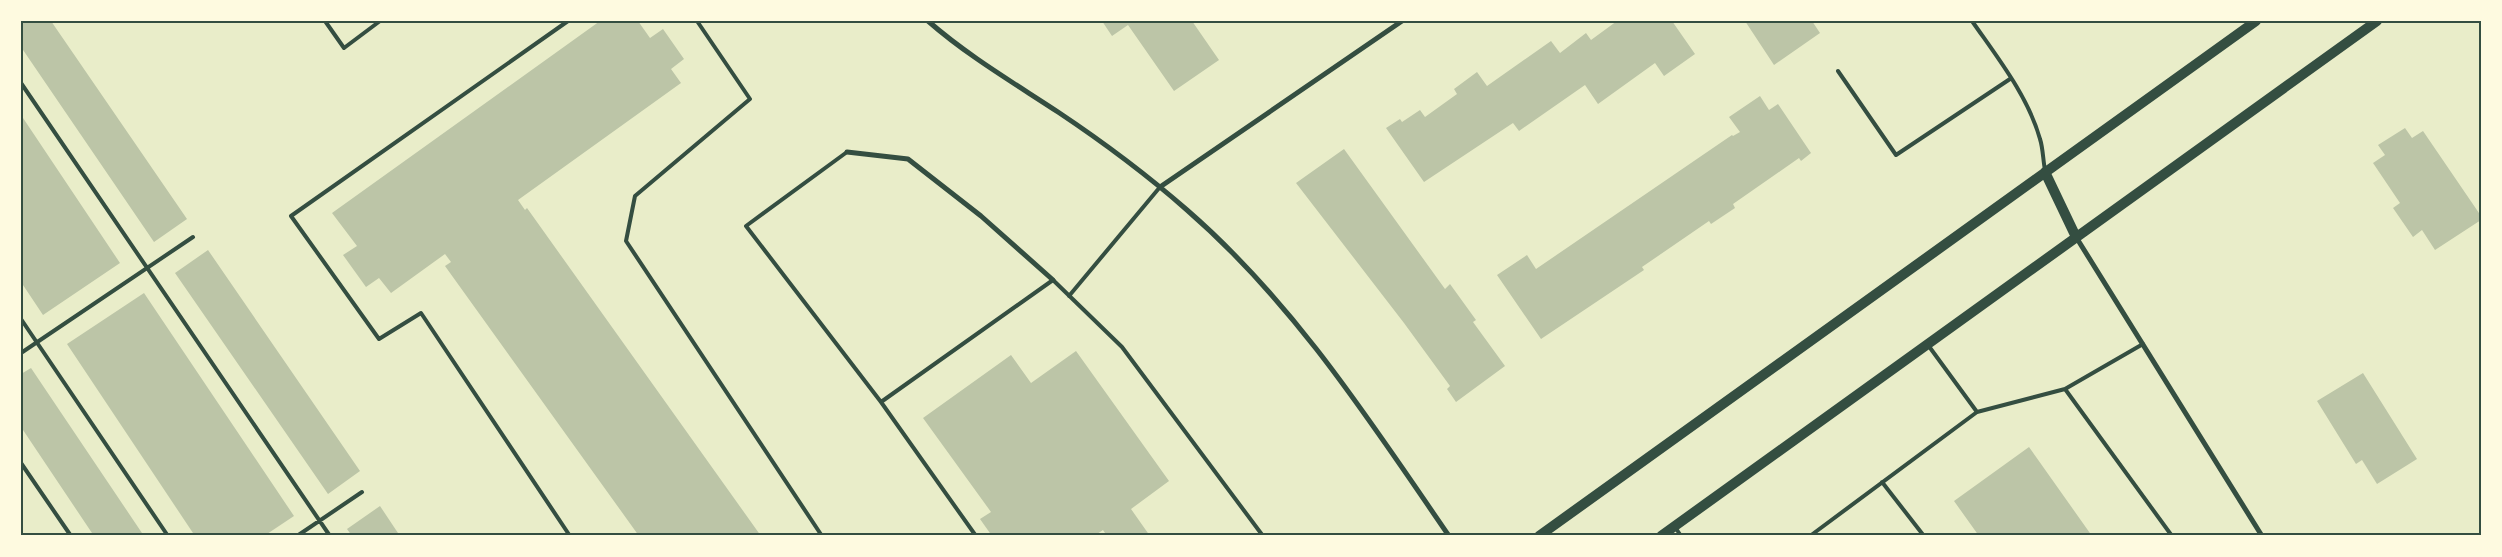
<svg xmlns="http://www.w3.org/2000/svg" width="2502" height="557" viewBox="0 0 2502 557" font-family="'Space Grotesk',sans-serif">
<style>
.building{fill:#bcc5a7}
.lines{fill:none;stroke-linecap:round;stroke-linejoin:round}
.service{stroke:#344e41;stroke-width:4}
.minor{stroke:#344e41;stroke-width:5}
.secondary{stroke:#344e41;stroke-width:10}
.neatline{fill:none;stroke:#344e41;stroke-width:2}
</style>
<rect width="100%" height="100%" fill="#e9edc9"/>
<!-- building -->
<path class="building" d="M21,21H51L187,219L154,242L21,47Z
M600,21H638L650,38L663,29L684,59L671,69L681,83L518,200L525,210L527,208L761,536H639L445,266L451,262L445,254L391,293L379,278L366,287L343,255L357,246L332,213Z
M1102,21H1192L1219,60L1174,91L1128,25L1112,36Z
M1617,21H1672L1695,54L1664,76L1655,63L1598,104L1585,85L1519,131L1513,123L1424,182L1386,128L1400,119L1402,122L1420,110L1425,117L1457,94L1454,89L1477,72L1487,86L1551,41L1560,53L1586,33L1591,40Z
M1745,21H1812L1820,33L1774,65Z
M1760,96L1769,110L1778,104L1811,153L1801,161L1799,158L1733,204L1735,208L1711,224L1709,221L1642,267L1644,270L1541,339L1497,275L1527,255L1536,269L1732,135L1733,136L1740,132L1729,117Z
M21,115L120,263L43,315L21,282Z
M2405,128L2412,138L2423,131L2481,216V220L2435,250L2422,230L2413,237L2393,208L2400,203L2373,163L2385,155L2378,145Z
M1344,149L1445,289L1450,284L1476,320L1473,322L1505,366L1456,402L1447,389L1450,386L1404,323L1296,183Z
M208,250L360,471L328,494L175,273Z
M144,293L294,516L264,536H195L67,344Z
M1076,351L1169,481L1131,509L1150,536H1107L1103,530L1094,536H992L980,519L991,512L923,418L1011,355L1031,383Z
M31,368L144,536H94L21,427V374Z
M2363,373L2417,459L2377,484L2362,460L2356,464L2317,401Z
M2029,447L2092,536H1979L1954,501Z
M380,506L400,536H352L347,529Z"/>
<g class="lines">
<!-- service -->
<path class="service" d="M325,21L344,48L380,21
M568,21L291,216L379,339L421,313L570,536
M697,21L750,99L635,196L626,241L822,536
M1972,21C1997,57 2028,96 2040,139C2043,148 2043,160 2045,170
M1838,71L1896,155L2010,79
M21,83L330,536
M847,152L746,226L881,402
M1069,296L1160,187
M21,319L168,536
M21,353L193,237
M2065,389L2172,536
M1977,412L2065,389L2143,344
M21,463L71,536
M1882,482L1924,536
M1675,527L1681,536
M297,536L362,492
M976,536L881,402L1053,280L1122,347L1263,536
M1810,536L1977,412L1928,345"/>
<!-- minor -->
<path class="minor" d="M928,21C968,56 1014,83 1058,112C1103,142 1146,174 1187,210C1294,303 1370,421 1449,536
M847,152L908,159L981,216L1053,280
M1160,187L1402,21
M2076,237L2262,536"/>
<!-- secondary -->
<path class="secondary" d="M2045,172L2076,237
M1539,536L2256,21
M1661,536L2377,21"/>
</g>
<!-- border -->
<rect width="2502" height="557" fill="none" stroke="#fefae0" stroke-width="45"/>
<rect x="22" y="22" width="2458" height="512" class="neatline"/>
</svg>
